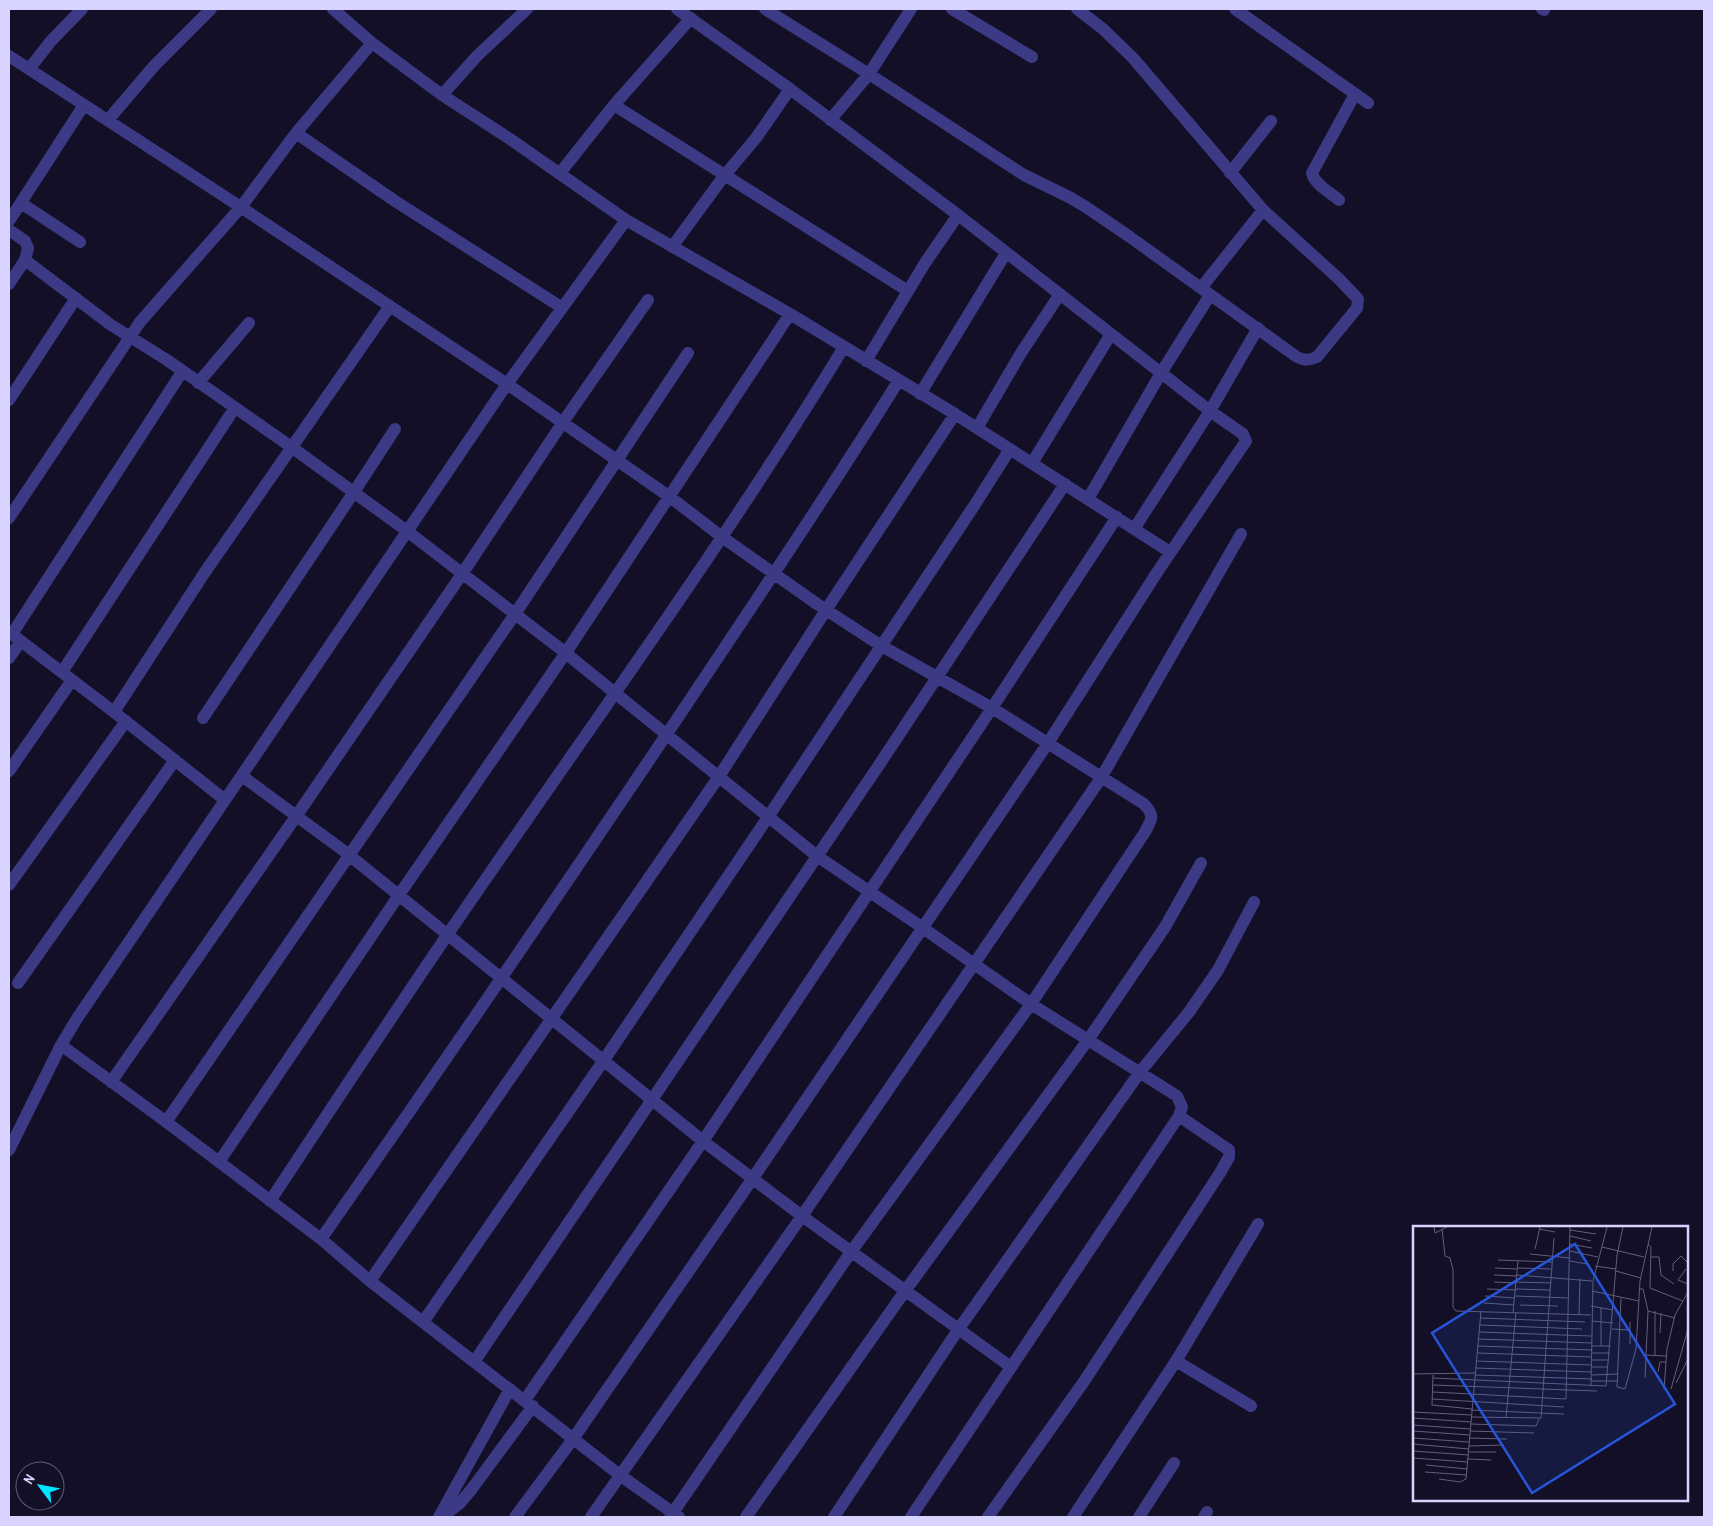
<svg xmlns="http://www.w3.org/2000/svg" width="1713" height="1526" viewBox="0 0 1713 1526" font-family="'Archivo Narrow',sans-serif">
<style>
.lines{fill:none;stroke-linecap:round;stroke-linejoin:round}
.street{stroke:#3d3a85;stroke-width:12}
.inset-road{fill:none;stroke:#625e7d;stroke-width:1}
.view{fill:#2655da;fill-opacity:0.15;stroke:#2655da;stroke-width:2.5}
.inset-edge{fill:none;stroke:#d9d4ff;stroke-width:2.5}
</style>
<rect width="100%" height="100%" fill="#130f26"/>
<g class="lines">
<!-- street -->
<path class="street" d="M333,9L372,43L442,95L510,139L626,220L790,314L955,414L1170,552
M765,9L869,74L1024,175L1069,197L1086,207L1130,237L1297,357C1305,361 1309,360 1317,357L1357,308L1358,299L1339,279L1263,210L1133,58L1103,29L1077,9
M952,9L1032,57
M1235,9L1368,103
M1542,9L1544,10
M9,56L233,202L507,384L670,497L722,537L817,604L880,645L992,708L1144,804C1155,816 1152,819 1145,832L1031,1004L851,1252L670,1517
M29,69L51,41L82,9
M442,95L477,56L527,9
M614,105L908,291
M108,120L154,66L211,9
M830,120L869,74L911,9
M296,133L395,201L561,307
M560,173L614,105L691,18
M1230,173L1271,121
M1339,200C1331,193 1314,184 1312,173L1355,94
M21,203L80,242
M9,221L84,105
M9,230L25,241L28,248L25,260L9,284
M672,247L724,176L756,138L790,89
M25,260L111,325L167,360L290,446L407,531L558,647L817,856L923,928L1031,1004L1177,1096L1182,1107L1179,1116L911,1517
M1201,288L1263,210
M866,361L925,263L958,215
M198,383L249,323
M920,394L1006,253
M9,400L76,298
M977,428L1021,353L1060,294
M1032,463L1111,334
M1088,499L1161,373L1210,295
M9,518L140,322L241,207L296,133L372,43
M1134,529L1210,411L1258,328
M9,632L114,712L225,800
M12,634L182,372
M9,658L21,641
M62,672L234,409
M114,712L205,572L390,306
M203,718L354,492L395,429
M9,771L72,680
M242,776L344,851L703,1141L802,1216L1011,1367
M9,885L126,721
M18,983L175,760
M61,1045L161,1118L321,1239L370,1281L621,1476L679,1517
M111,1082L297,815L462,574L563,422L648,300
M166,1122L515,614L688,353
M9,1150L61,1045L78,1017L507,384L626,220
M219,1162L399,895L565,654L790,314
M270,1201C329,1112 388,1022 448,934C581,739 721,549 844,347
M321,1239C446,1060 569,880 691,698C761,593 832,488 899,380
M370,1281L718,778L826,610L955,414
M423,1322L604,1060L768,817L974,506L1010,449
M1176,1361L1251,1406
M474,1362L877,768L1065,484
M525,1400L703,1141L992,708L1117,517
M439,1517L510,1389
M442,1517L459,1504L471,1490L533,1406
M515,1517L573,1439L753,1178L1048,743L1156,574L1246,441L1243,434L1210,411L958,215L790,89L677,9
M591,1517L802,1216L1101,778L1241,534
M746,1517L905,1291L1088,1040L1165,927L1201,863
M834,1517L958,1330L1140,1072L1189,1012L1218,970L1254,902
M988,1517L1085,1380L1220,1173L1229,1157V1150L1179,1116
M1073,1517L1176,1361L1258,1224
M1139,1517L1174,1463
M1204,1517L1207,1512"/>
</g>
<!-- overview -->
<g transform="translate(1413 1226)">
<rect width="275" height="275" fill="#130f26"/>
<path class="inset-road" d="M21,1L22,7L34,1M29,3L32,30L37,32L40,44V81L43,85L178,89M126,3L142,6M157,4L183,8M157,10L178,15M157,18L179,22M235,18L238,21L237,62L270,75M189,21L231,31M122,23L127,1M157,25L185,31M117,28L157,32M238,31H246L248,49L261,58M85,34L139,36M157,35L174,38M182,40L203,43M82,42L104,43M105,42L138,43M273,43L265,54L275,58M203,45L228,52M260,45V38L268,30L275,37M81,49L104,50M104,49L179,55M81,56L103,57M103,56L138,57M74,63L103,64M103,63L137,64M226,63H230L235,85L232,152M179,65L226,75M72,70L102,72M102,70L156,72M208,72L204,161L212,163L223,123L227,55L239,1M71,77L101,79M107,79L145,80M178,80L200,84M235,85L262,92M242,85V129M100,86L105,35M166,88L167,53M67,92L172,96M179,95L200,97M67,99L169,103M199,103L216,104M66,106L178,110M247,107L248,87M65,113L179,117M217,118V96M65,120L179,124M179,120H197M188,120V82M64,127L179,131M179,127H197M233,129L253,130M179,134H196M63,135L179,139M179,141H195M62,142L178,146M245,146L247,136H253M0,148L62,147M20,149L19,179L59,183M62,149L179,153M179,149L205,148M20,152L193,160L204,29L210,1M179,155H205M263,157L275,133M20,159L184,165M178,160L180,55L194,1M251,163L254,123L262,89L275,66M258,163L275,103M20,166L153,173L157,1M19,173L151,181M58,184L151,188M0,186L58,189M58,191L128,192L141,12M0,192L58,196M93,192L103,86M57,198L123,200L126,193M0,199L57,203M0,205L57,209M57,205L121,207M0,212L56,216M56,212L94,213M0,218L56,223M56,220L91,219M0,225L56,229M56,226H83M0,232L55,236M55,233L78,234M13,239L54,243M12,246L54,249M26,253L47,256L53,253L68,85"/>
<path class="view" d="M162,18L262,178L119,267L19,107Z"/>
<rect width="275" height="275" class="inset-edge"/>
</g>
<!-- border -->
<rect width="1713" height="1526" fill="none" stroke="#d9d4ff" stroke-width="20"/>
<!-- north arrow -->
<g transform="translate(40 1486) rotate(302)"><circle r="24" fill="#130f26" stroke="#625e7d"/>
<path d="M0-4L9 19L0 12L-9 19Z" fill="#00e5ff"/>
<text y="-8" font-size="14" font-weight="bold" text-anchor="middle" fill="#d9d4ff">N</text>
</g>
</svg>
